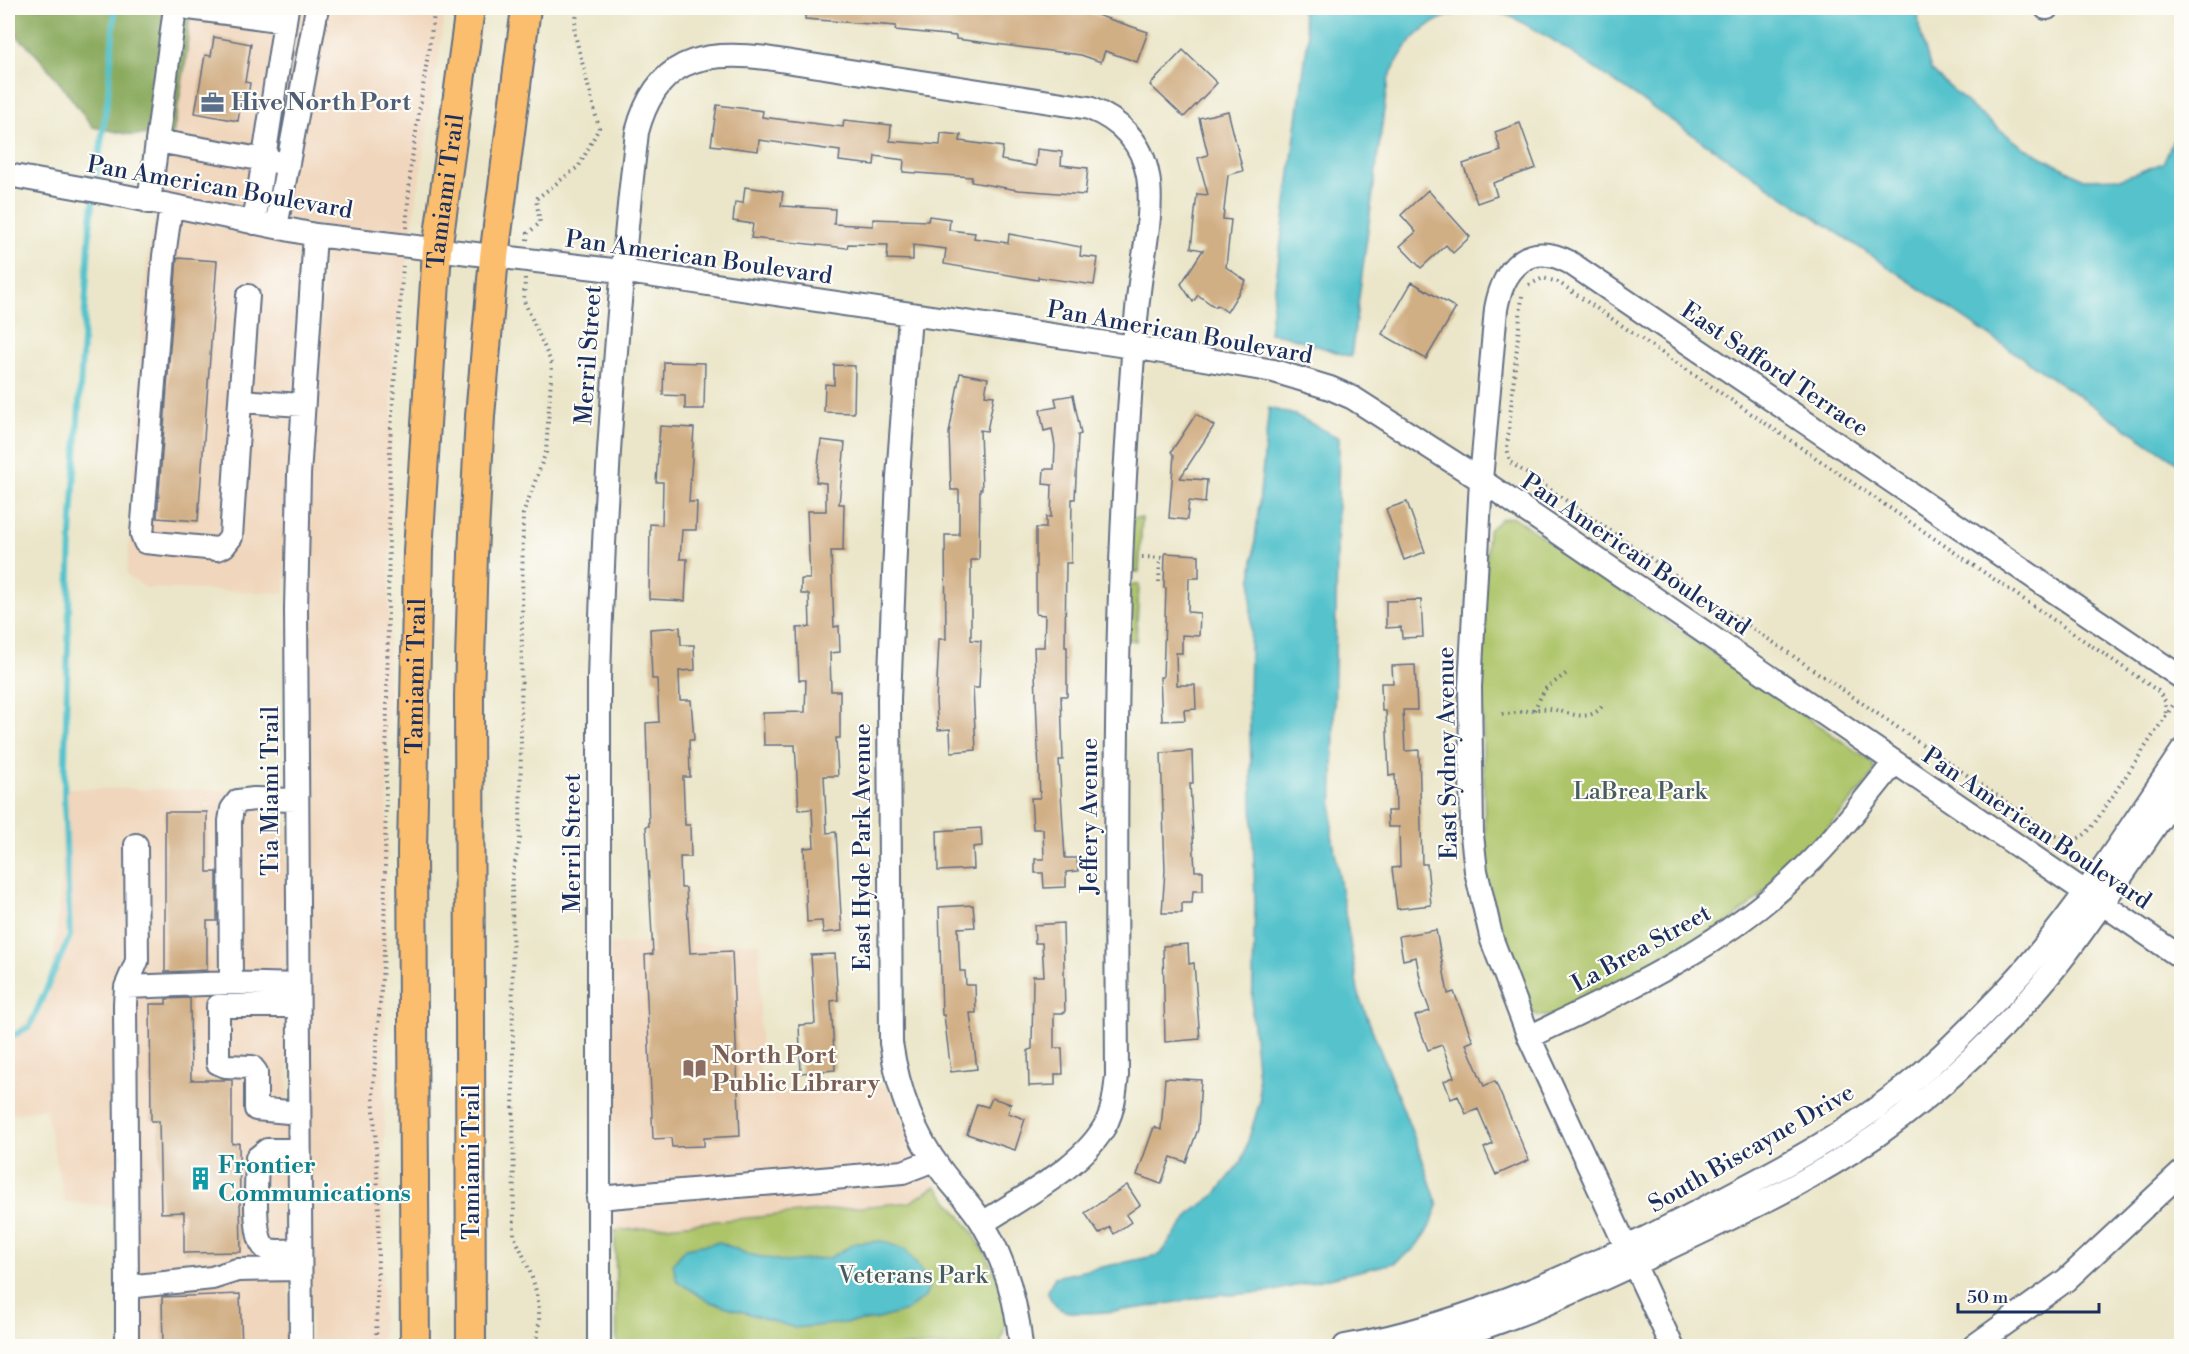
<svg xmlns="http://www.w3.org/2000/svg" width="2189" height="1354" viewBox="0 0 2189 1354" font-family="'Libre Bodoni',serif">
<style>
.built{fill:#f0d6bc}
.green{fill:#adc469;stroke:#647a64;stroke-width:1.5}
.forest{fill:#8aaa5d;stroke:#526c5e;stroke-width:1.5}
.water{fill:#55c2cc;stroke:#387895;stroke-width:1.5}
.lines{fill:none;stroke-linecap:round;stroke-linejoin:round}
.stream{stroke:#55c2cc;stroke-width:6}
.building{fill:#d1af85}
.minor-casing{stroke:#646f83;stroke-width:26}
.major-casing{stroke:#646f83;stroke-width:32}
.path{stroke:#646f83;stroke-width:4;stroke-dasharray:1.5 4.5;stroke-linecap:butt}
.minor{stroke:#fff;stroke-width:22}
.major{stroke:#fabe6e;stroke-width:28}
.labels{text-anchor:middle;stroke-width:4.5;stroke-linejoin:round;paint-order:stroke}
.service-label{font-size:24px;font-weight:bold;fill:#4e5e75;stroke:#fdfcf7;text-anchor:start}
.street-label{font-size:24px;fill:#1b2f5e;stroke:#fdfcf7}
.park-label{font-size:24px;fill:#475c61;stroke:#fdfcf7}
.education-label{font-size:24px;font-weight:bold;fill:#785e54;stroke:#fdfcf7;text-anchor:start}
.culture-label{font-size:24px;font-weight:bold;fill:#0d838f;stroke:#fdfcf7;text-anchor:start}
</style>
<rect width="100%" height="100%" fill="#fdfcf7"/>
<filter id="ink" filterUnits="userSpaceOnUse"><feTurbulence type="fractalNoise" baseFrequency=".0167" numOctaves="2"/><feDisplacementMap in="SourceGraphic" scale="12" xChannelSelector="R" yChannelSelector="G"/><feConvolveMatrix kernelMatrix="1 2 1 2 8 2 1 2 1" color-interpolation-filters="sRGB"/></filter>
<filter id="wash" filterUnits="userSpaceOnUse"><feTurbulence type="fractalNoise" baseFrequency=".008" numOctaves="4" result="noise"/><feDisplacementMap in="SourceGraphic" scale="24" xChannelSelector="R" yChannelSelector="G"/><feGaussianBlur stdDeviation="1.35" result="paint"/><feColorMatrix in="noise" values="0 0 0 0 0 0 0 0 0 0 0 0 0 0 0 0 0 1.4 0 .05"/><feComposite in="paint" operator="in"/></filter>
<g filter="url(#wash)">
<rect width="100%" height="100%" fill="#ebe6c9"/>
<!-- built -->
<path class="built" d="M190,8H446L411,237L316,226L160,194L186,60Z
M156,213L303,243L288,475L285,593L146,588L127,575L147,259Z
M325,246L408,257L392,362L382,1346H311L307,608L310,475Z
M61,788L286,791L289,1346H129L127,1208L65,1202L45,1108L8,1115V1034L18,1028L49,997L62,880Z
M760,943V1093L888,1086L936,1186L911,1202L615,1231L610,944Z"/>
<!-- green -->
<path class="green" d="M1513,517L1872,762L1875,769L1871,778C1832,824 1794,868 1748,907C1691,955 1619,983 1553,1016H1539L1527,1009L1503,946L1486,873L1481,658L1488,531L1501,519Z
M1133,518H1142L1139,572H1129Z
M1129,585H1139L1136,641L1127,639Z
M936,1186C969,1224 1024,1294 999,1346H617L615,1231L911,1202Z"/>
<!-- forest -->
<path class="forest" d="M8,8H190L186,60L173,134L132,135L93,127C65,92 44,56 8,29Z"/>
<!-- water -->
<path class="water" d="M1301,8H1918L1919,27L1931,70L1976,111L2023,147L2084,179L2122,178L2163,163L2181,122V465L1548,37C1533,30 1514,15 1498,13C1441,5 1409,31 1388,80L1351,357L1284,335L1269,333L1308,37Z
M1269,408L1295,415L1339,438L1332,834L1359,996L1421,1155L1438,1206L1428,1230L1414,1249L1394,1263L1269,1292L1229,1295L1221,1294C1192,1299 1083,1322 1060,1309C1053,1305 1050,1298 1047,1291L1055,1277L1159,1255L1192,1212L1214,1196L1242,1161L1260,1101L1252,1015L1255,902L1249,697L1252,570Z
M882,1241L906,1250L930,1283L925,1297L906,1311L875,1320L795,1328L708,1301L677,1281L673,1264L686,1248L720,1242L747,1254L786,1262L829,1258L856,1243Z"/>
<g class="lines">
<!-- stream -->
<path class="stream" d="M95,186L108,95L115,8
M8,1039L30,1026L70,936L64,795L71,535L90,227L94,196"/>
</g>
<g id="blocks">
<!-- building -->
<path class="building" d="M806,8H1076L1148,32L1137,62L1105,51L1101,62L1081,55L956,39V36L895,30L896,26L805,19Z
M214,37L251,44L245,82L250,83L247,103L241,102L238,121L195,113L205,55L211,56Z
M1183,50L1217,83L1184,117L1150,85Z
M717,105L763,111L762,117L843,127L844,120L891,125L890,141L940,145L941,133L961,135L960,141L1003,147L1001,160L1036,166L1037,149L1062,152L1061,165L1088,168L1085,195L1018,190L971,182L972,177L903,172L904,160L875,156L874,165L839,161L840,151L759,140L758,151L711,145Z
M1228,111L1243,171L1228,175L1223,219L1231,220L1226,267L1246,281L1227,312L1217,305L1215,307L1198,295L1193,302L1181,284L1203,250L1191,248L1197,194L1208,195L1198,158L1208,155L1199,118Z
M1520,123L1536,168L1493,183L1497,196L1477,203L1463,164L1501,151L1495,132Z
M745,187L783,192L781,206L835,209L834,224L873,226V219L928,221L929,216L950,219L949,230L975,233L974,238L1008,243L1009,234L1081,247L1080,256L1098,258L1094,285L1038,277V280L944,264L946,249L913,245V260L887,259L888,245L848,244L847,248L751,238L753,224L733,221L735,202L743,203Z
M1428,190L1470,237L1453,253L1446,245L1421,268L1400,246L1416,232L1401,215Z
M177,258L217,261L198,521L157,518Z
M1412,282L1456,308L1426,359L1382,334Z
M664,362L705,363L704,409H685V396L663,395Z
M834,365L855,366L854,413L824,412L825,384L834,385Z
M960,373L988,378L985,395L994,396L987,431L980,430L982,489H980L979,560H971V640L981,641L979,688H973L976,750L951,752L950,729L938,730L936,702L939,639H946L945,535H959V490H951L949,433Z
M1073,395L1081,434L1078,435L1075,499H1072L1071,563H1066L1065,647H1067V696H1061L1063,760H1059L1065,858H1077L1078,871L1066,872V887L1044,888L1043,873H1035V859H1044L1043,829H1033L1031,798H1040L1034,647H1044L1045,615L1036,614V528H1046V517H1051L1052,485L1043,484L1044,469H1054L1055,446L1052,429L1044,431L1040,410L1057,407L1055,398Z
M1196,414L1214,426L1180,478L1207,480L1205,503L1189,501L1187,520L1169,518L1174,455L1171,452Z
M660,426L694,428L689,502H697L696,530H682L680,559H687L685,601L649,599L650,524L662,525L663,482H656Z
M821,440L845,443L839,504H844L843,551H831L834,627L839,626L840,652L830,653L831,691H840V738H836L838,776H824L827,833L836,832L842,931L823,933L822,921L807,922L804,848L814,847L812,809L799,810L795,745H764L763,713L805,712L806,680H799L797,628L810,627L809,594H801V579H810L807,511H826V483L816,482Z
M1407,502L1425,552L1404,560L1386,509Z
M1165,553L1199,555V578H1189L1188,612L1200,613L1199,636L1182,635V653H1176L1177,685H1195L1196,709L1184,710L1185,720L1162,721L1160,677H1163L1166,588H1164Z
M1421,600L1423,637L1402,638L1401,627L1386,628V601Z
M680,627L681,645H694L695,670L679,671L680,700H691L694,740H689L690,777H683L685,825H690L691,857H680L681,888H686L690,953L732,951L740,1136L704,1138V1146L672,1147L671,1138L653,1139L645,955L653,954L646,826H649L646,723L659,722L657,679H652L650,629Z
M1415,665L1417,710H1403L1405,751L1419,750L1422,864H1427L1431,905L1397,909L1392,868L1400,867L1399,827H1388L1387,811H1396L1395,775L1389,776L1386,711H1382L1381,683H1393L1392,666Z
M1192,751L1193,784H1190L1195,871H1203V891H1193L1192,903H1182V913H1162L1165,870L1161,753Z
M165,812H207V872H217V921H207V970L165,972Z
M981,828L982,846L973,847L974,869L938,871L937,831Z
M973,905L975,927L958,928L960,971H965L966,985H975L976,1013H970L977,1069L951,1072L944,1015H942L939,907Z
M1063,923L1065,1013H1054V1048H1062L1063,1074H1055V1085L1029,1086L1028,1050L1032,1049L1033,976H1044L1042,943H1035L1034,925Z
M1436,930L1448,994L1454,992L1473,1041L1466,1044L1484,1086L1495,1081L1529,1160L1496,1175L1484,1148L1493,1144L1478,1109L1466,1114L1458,1096L1451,1099L1444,1081L1454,1077L1442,1045L1428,1050L1415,1016L1430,1011L1422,989L1416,957L1403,960L1399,936Z
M1188,944L1189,964L1194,963L1200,1039L1165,1042L1163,946Z
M835,954L838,1000L831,1001L835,1070L801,1073L799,1025L815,1024L811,955Z
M190,998L191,1080H232V1144L239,1143L241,1252L184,1253V1212L161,1213L159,1121H151L150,1004H166V999Z
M1165,1078L1201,1080L1198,1129L1186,1162L1171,1157L1161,1184L1137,1175L1154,1127L1161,1130Z
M992,1098L1011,1104L1008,1113L1025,1119L1015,1150L967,1134L977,1104L988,1107Z
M1127,1185L1140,1205L1126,1215L1131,1222L1114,1234L1110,1227L1099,1234L1085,1213Z
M240,1294L242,1347H163L162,1297Z"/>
</g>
</g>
<g filter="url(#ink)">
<use href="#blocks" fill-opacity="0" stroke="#646f83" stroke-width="1.5"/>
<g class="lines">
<defs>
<path id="minor" d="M189,8L285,21
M2046,8H2047
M157,141L277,162
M8,175L125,196L315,235L621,271L1133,347L1274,371L1330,388L1353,398L1481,480L2182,958
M149,202L175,8
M171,206L164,256L142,534L145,542L217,549L224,546L231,537L240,401L302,405
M254,223L287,8
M276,227L317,8
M910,316L898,477L889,699L891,1043C898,1089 913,1133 941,1170C954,1188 972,1205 983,1224C1005,1261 1017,1304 1021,1346
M240,401L248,296
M297,800L254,799L238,801L232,809L230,821L231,983L298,985
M126,987L231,983
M298,1006H218V1063L225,1066L252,1067L256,1072V1109L299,1113
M1529,1037C1627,990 1725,946 1804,868C1837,836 1865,799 1894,763
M299,1150H267L257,1158C257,1175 251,1243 267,1249C276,1253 290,1250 300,1250
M598,1198L903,1172L934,1160
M127,1287L125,1004L126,987L137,961L136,845
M127,1346V1287L212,1278L237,1270L300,1269
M301,1346L296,609L299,475L315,235
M599,1346V679C604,496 616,313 637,132C656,60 700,50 766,58L1089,108C1120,120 1142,142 1148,176C1154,210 1143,256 1139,291C1132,352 1129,414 1125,476C1114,676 1116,876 1117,1076C1115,1092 1114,1107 1107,1122C1085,1166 1023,1196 983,1223
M1345,1346C1477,1323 1602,1262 1720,1200C1779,1169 1840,1137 1893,1096C1928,1070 1960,1038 1991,1006C2066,930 2122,839 2182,751
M1425,1346C1506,1324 1582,1289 1658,1253C1733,1217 1808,1183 1876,1136C1946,1087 2013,1023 2065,955C2106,901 2143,843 2182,788
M1672,1346L1529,1037L1492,940L1476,871L1472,835L1470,687L1481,480L1496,309C1503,269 1528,240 1569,262L2182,678
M1974,1346L2066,1280L2182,1172"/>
<g id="major">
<path id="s1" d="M415,1346L412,851L418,551L437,250L470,8"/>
<path d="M471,1346L469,696L473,554L480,416L494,257L526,8"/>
</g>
</defs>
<!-- minor casing -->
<use href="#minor" class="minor-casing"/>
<!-- major casing -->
<use href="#major" class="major-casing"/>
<!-- path -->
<path class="path" d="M406,228L411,165L435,8
M527,240L528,233L540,223L536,199L579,166L599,128L574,31L578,8
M525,278L524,301L552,364L546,452L523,514L520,839L512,876L514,1236C531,1271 548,1308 534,1346
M1529,285L1543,278L1558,282L2158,691L2165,701L2166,715
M1522,296L1507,448L1510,462L2056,836C2072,843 2081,840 2092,827L2179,696
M1142,557L1164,558
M1159,582L1160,558
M1534,710L1545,689L1567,673
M1502,714C1516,714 1527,710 1540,709C1562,706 1586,728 1603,705
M376,1346L379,1213L373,1089L384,954L390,441L403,266"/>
<!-- minor -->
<use href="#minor" class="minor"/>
<!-- major -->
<use href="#major" class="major"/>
</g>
</g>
<!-- icons -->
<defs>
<symbol id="office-bare" viewBox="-9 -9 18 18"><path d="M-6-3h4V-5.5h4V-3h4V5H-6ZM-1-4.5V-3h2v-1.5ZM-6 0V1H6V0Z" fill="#5c6f8a" stroke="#fdfcf7" stroke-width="2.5" paint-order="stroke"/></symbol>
<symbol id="library-bare" viewBox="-9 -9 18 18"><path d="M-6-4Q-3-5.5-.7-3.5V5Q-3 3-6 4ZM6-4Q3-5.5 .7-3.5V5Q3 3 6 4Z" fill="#8d6e63" stroke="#fdfcf7" stroke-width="2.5" paint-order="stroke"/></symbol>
<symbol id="building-bare" viewBox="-9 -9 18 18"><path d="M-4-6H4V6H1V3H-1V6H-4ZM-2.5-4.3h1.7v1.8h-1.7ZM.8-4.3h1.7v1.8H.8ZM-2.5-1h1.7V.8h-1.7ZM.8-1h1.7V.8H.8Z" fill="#0f9aa8" stroke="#fdfcf7" stroke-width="2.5" paint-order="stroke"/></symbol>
</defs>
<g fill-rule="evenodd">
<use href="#office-bare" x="196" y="86" width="33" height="33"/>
<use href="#library-bare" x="678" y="1052" width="33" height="33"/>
<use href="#building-bare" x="184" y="1162" width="33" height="33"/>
</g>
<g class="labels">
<!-- service labels -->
<g class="service-label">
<text x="231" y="110">Hive North Port</text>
</g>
<!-- street labels -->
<g class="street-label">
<text transform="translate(220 187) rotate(10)" y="8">Pan American Boulevard</text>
<text dy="8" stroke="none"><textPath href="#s1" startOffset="1156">Tamiami Trail</textPath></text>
<text transform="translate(699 257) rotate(8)" y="8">Pan American Boulevard</text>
<text transform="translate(1180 332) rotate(10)" y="8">Pan American Boulevard</text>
<text transform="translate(588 355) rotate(-86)" y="8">Merril Street</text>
<text transform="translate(1775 369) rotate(34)" y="8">East Safford Terrace</text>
<text transform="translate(1636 554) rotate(34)" y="8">Pan American Boulevard</text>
<text dy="8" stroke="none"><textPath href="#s1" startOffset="670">Tamiami Trail</textPath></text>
<text transform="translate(1447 753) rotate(-91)" y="8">East Sydney Avenue</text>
<text transform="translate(270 791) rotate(-90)" y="8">Tia Miami Trail</text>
<text transform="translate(1089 816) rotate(-90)" y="8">Jeffery Avenue</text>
<text transform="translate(2037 828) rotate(34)" y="8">Pan American Boulevard</text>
<text transform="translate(572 843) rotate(-90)" y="8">Merril Street</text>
<text transform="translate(862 847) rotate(-90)" y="8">East Hyde Park Avenue</text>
<text transform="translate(1641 948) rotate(-29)" y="8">La Brea Street</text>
<text transform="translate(1751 1148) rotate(-30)" y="8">South Biscayne Drive</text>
<text transform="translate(471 1162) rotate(-90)" y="8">Tamiami Trail</text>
</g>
<!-- park labels -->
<g class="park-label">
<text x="1640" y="799">LaBrea Park</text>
<text x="913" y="1283">Veterans Park</text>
</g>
<!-- education labels -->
<g class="education-label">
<text x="712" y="1063">North Port<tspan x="712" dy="28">Public Library</tspan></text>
</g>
<!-- culture labels -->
<g class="culture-label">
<text x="218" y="1173">Frontier<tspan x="218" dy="28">Communications</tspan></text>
</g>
</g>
<!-- margin -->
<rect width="2189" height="1354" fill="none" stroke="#fdfcf7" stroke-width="30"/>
<!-- scale -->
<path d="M1958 1303v9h141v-9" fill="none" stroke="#1b2f5e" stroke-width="3"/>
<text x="1967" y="1303" font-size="18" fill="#1b2f5e" stroke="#fdfcf7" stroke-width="4.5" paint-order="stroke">50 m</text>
</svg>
